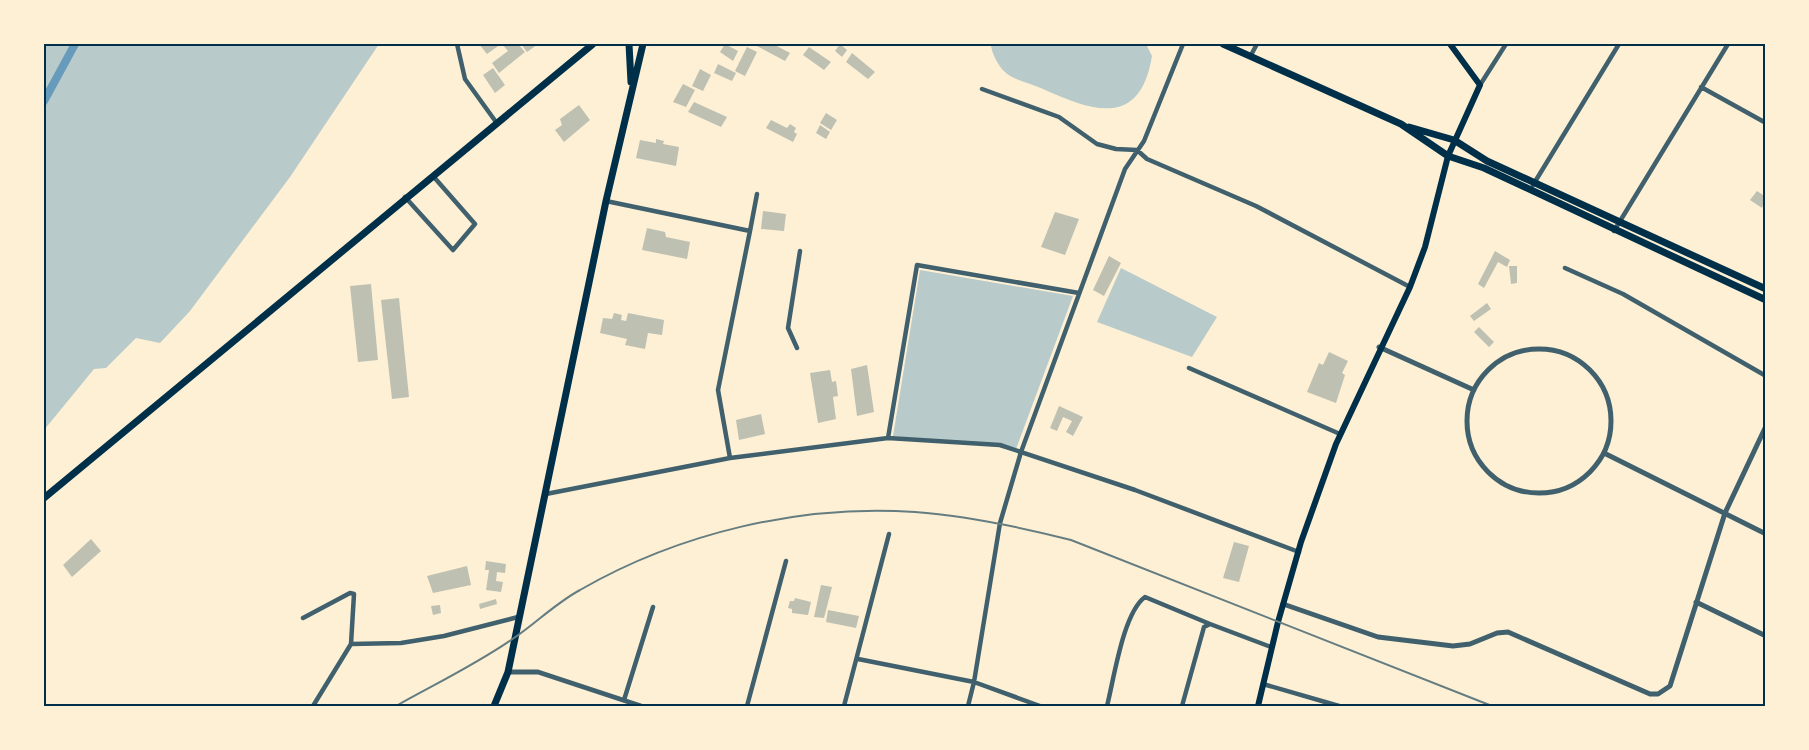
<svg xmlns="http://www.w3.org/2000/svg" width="1809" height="750" viewBox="0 0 1809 750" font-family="'Archivo Narrow',sans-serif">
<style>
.green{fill:#b9caca}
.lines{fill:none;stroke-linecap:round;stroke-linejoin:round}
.canal{stroke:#669bbc;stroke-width:8}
.building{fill:#bec0b2}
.minor{stroke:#3f606c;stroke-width:4.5}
.tertiary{stroke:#3f606c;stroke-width:5}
.secondary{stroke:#003049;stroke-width:6}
.trunk{stroke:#003049;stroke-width:7}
.rail{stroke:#657d81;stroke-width:2}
.neatline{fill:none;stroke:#003049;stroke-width:2}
</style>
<rect width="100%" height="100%" fill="#fdf0d5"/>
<!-- green -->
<path class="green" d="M44,44H379L290,177L190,311L160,343L136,338L106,368L94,369L44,430Z
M991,44H1146L1152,56C1140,129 1092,111 1043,89C1032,84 1013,80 1005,72C998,66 991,52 991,44Z
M1121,268L1217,317L1192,357L1097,322Z
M920,270L1073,296L1016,449L893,436Z"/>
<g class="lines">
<!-- canal -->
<path class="canal" d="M44,101L75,44"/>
</g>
<!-- building -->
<path class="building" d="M479,44H501L487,54Z
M502,44H518L525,52L499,73L492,63L508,51Z
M521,44H538L527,52Z
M725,44L738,51L733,61L720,52Z
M753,44H773L790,53L785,61Z
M840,44L847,50L842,57L835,51Z
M747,47L757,52L745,76L735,71Z
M809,47L831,62L824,70L803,55Z
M852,53L875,72L868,79L846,62Z
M718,64L736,73L732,81L714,73Z
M493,68L505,85L495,93L483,75Z
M700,69L711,75L703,91L692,86Z
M683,84L695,90L686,107L673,102Z
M694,102L727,117L721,127L688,112Z
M579,105L590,120L564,142L555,130L562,125L560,119Z
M826,113L837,120L831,130L820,123Z
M771,120L787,128L790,124L796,128L794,132L797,134L793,142L766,128Z
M820,125L830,132L826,139L816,133Z
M656,139L664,141L663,144L679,147L676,166L636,158L640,140L656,143Z
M1757,191L1766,197L1762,208L1750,200Z
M763,211L786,214L784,231L761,229Z
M1055,212L1079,219L1065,255L1041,247Z
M647,228L665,232L666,237L690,242L687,259L642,250Z
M1495,251L1510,260L1507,267L1498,262L1484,288L1478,284Z
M1109,256L1121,263L1104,296L1093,290Z
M1509,266H1517V283L1511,284Z
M371,284L378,360L358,362L350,286Z
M399,298L409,397L392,399L381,300Z
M1487,303L1491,309L1474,321L1470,316Z
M614,313L622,315L621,320L626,321L628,313L664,320L662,335L648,333L645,349L625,345L627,339L600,333L603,318L612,319Z
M1479,327L1494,342L1489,347L1474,332Z
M1329,352L1348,361L1342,373L1345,375L1336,403L1307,392L1319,363L1323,365Z
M867,365L874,412L857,416L851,369Z
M830,370L832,382L836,381L838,396L833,397L836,419L818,423L810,373Z
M1059,406L1083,417L1073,436L1066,432L1072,421L1063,417L1057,431L1050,428Z
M761,414L765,434L739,440L736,420Z
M91,539L101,551L72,577L63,565Z
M1234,542L1249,546L1239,582L1223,578Z
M486,561L506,564L505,573L497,572L496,581L503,582L501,592L486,590L489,570H485Z
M467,566L471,585L433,593L427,576Z
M821,585L832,587L824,618L814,617Z
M795,598L811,602L808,615L792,613V609L788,608L790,601H794Z
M496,599L497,604L480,609L479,604Z
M440,605L441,613L433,615L431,606Z
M828,610L859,616L856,628L826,622Z"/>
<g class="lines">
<!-- minor -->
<path class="minor" d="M457,44L465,79L496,122
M1251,55L1257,44
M1480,85L1506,44
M1701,87L1766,123
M982,89L1059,117L1097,144L1116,149L1137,150L1147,159L1256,206L1410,287
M1533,185L1619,44
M405,197L453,250L475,224L433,176
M606,201L750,231L718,390L730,458
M750,231L757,194
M1614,231L1728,44
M1565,268L1623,294L1766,376
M797,348L788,328L800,251
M1189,368L1340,434
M888,438L917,265L1079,293
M546,494L730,458L888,438L1000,445L1135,490L1299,552
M303,618L350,593L354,594L351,644
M858,659L974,682L1040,706
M1263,684L1339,706
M624,700L653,607
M313,706L351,644L401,643L444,636L518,617
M747,706L786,561
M844,706L889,534
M968,706L974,682L1000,523L1021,452L1125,169L1144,141L1183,44
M1107,706C1114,679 1123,613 1145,597L1210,624
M1182,706L1204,627L1210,624L1271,647"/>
<!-- tertiary -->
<path class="tertiary" d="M1379,347L1474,390
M1467 421a72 72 0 1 1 144 0a72 72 0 1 1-144 0Z
M1604,453L1766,534
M1696,602L1766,636
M1283,604L1378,637L1453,646L1470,644L1497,633L1508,632L1650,694H1658L1670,686L1725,513L1766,426
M508,672H538L641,706"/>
<!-- secondary -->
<path class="secondary" d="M1258,706L1278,622L1301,542L1336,444L1410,287L1425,247L1448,156L1480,85L1450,44"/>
<!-- trunk -->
<path class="trunk" d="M629,44L631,82
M1223,44L1401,124L1448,156L1484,168L1766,300
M1409,127L1454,140L1487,161L1766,289
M44,498L593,44
M494,706L508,672L606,201L643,44"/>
<!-- rail -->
<path class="rail" d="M396,706C435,684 477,664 514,638C536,623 556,603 580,590C679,533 800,504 915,512C968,516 1020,527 1071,540L1492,706"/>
</g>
<!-- border -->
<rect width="1809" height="750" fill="none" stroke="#fdf0d5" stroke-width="90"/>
<rect x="45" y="45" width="1719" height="660" class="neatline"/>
</svg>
